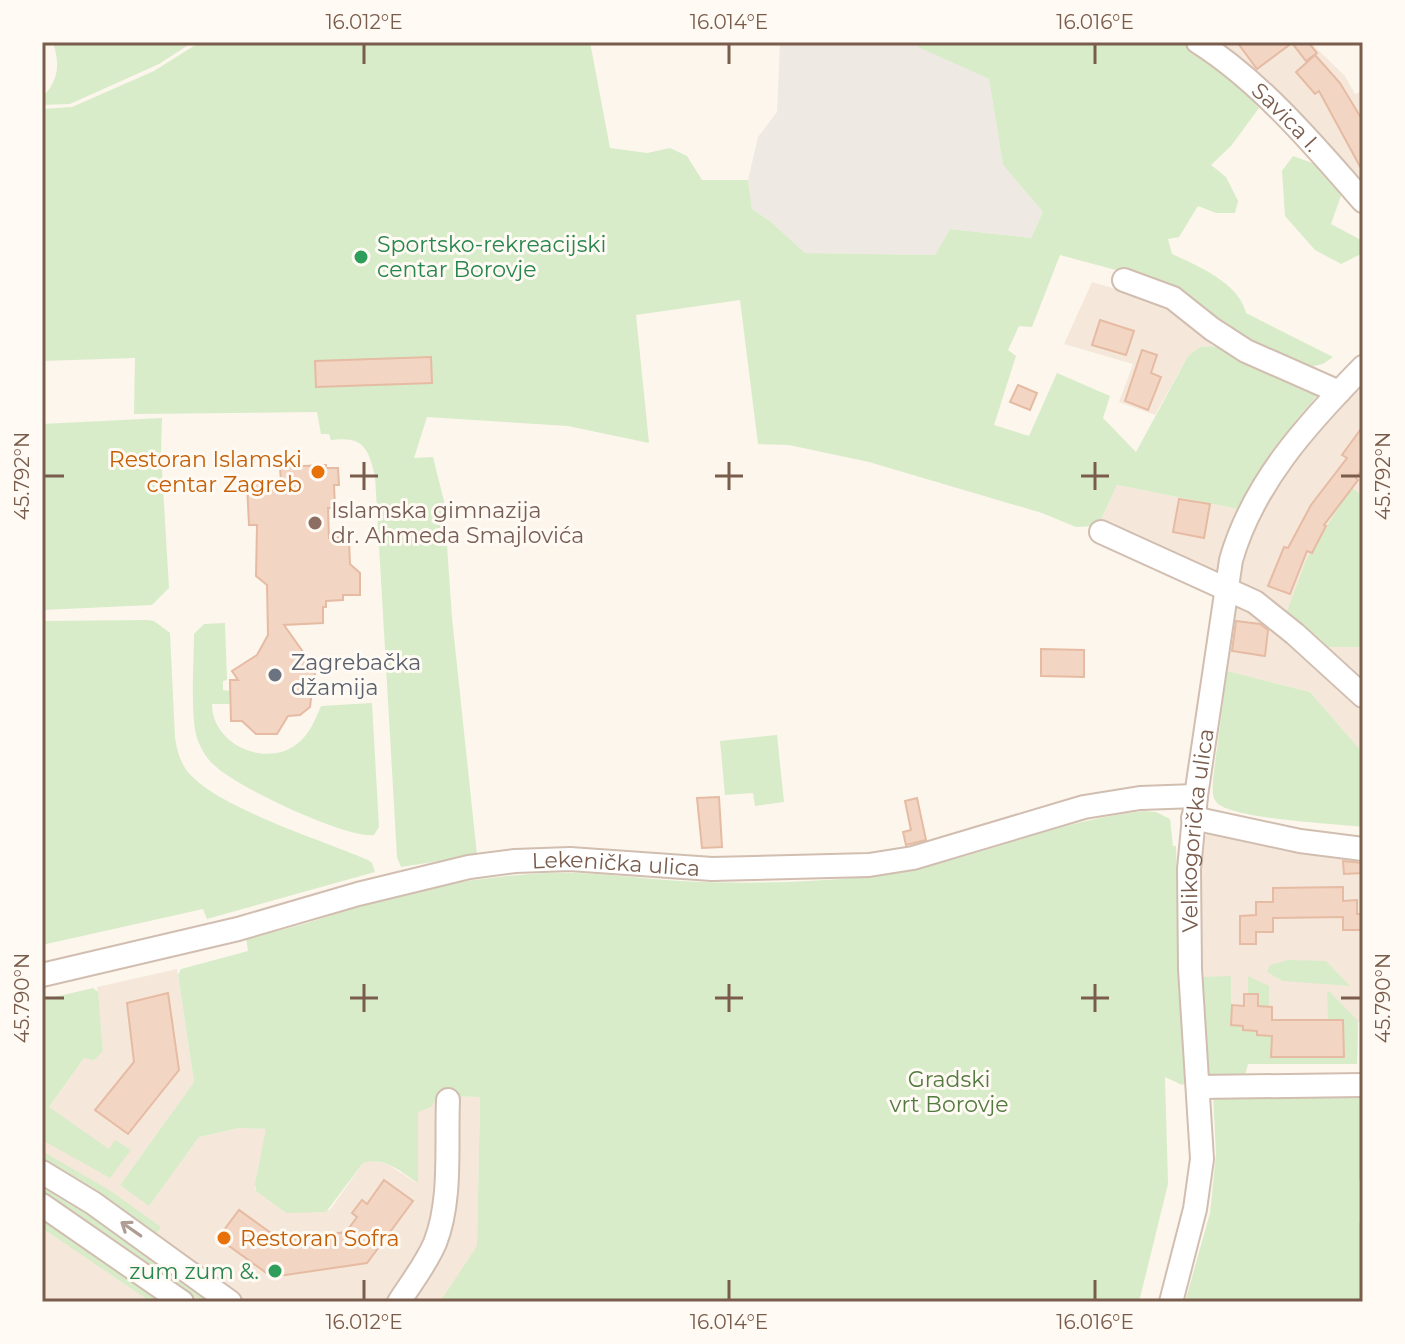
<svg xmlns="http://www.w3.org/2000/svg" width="1405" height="1344" font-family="Montserrat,sans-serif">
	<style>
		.residential { fill: #f5e8da }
		.industrial { fill: #efe9e4 }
		.green { fill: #d8ecc9 }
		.building { fill: #f3d5c3; stroke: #e6bba3; stroke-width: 2 }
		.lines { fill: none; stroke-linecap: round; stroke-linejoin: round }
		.minor-casing { stroke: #d1beb0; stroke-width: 26 }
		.minor { stroke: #fff; stroke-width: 22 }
		.oneway { stroke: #af9d94 }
		.ticks { fill: none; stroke: #7a5c4d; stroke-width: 3 }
		.leisure-dot { fill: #2e9e5b; stroke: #fffaf3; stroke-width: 3 }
		.food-dot { fill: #e8710a; stroke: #fffaf3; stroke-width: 3 }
		.education-dot { fill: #8d6e63; stroke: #fffaf3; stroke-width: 3 }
		.worship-dot { fill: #6b7280; stroke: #fffaf3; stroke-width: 3 }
		.labels { text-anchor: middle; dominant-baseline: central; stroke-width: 6; stroke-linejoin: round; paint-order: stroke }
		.street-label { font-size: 22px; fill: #7a5c4d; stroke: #fffaf3 }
		.leisure-label { font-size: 22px; fill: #27864d; stroke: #fffaf3; text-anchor: start }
		.food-label { font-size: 22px; fill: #c56008; stroke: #fffaf3; text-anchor: end }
		.education-label { font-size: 22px; fill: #785e54; stroke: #fffaf3; text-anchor: start }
		.worship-label { font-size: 22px; fill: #5b616d; stroke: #fffaf3; text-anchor: start }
		.park-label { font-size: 22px; fill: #537a41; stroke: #fffaf3 }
		.neatline { fill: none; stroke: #7a5c4d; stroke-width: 3 }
		.ticks-label { font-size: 20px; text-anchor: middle; fill: #7a5c4d }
	</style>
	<rect width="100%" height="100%" fill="#fdf6ec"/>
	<g class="residential">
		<polygon points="1210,42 1310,42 1345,76 1355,94 1363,91 1363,191"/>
		<polygon points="1092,282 1183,309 1194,318 1212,346 1200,347 1188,356 1155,415 1119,402 1133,364 1064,344"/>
		<polygon points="1360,386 1363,389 1363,496 1351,488 1306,560 1285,616 1240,583 1237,579 1246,548 1271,493 1292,465"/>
		<polygon points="1117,485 1243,510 1219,575 1098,526"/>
		<polygon points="1236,605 1254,612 1363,702 1363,753 1310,692 1222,670 1233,608"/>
		<polygon points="1319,647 1363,647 1363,687"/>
		<polygon points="1215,832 1256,843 1363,858 1363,1021 1358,1022 1357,1064 1248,1064 1245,1075 1204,1079 1196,882 1200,843 1208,833"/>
		<polygon points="177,969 194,1082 120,1185 149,1205 199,1137 239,1128 267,1129 255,1188 256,1191 286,1213 330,1210 363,1163 371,1160 387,1164 417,1183 418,1112 439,1096 480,1097 477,1247 441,1302 42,1302 42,1117 84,1058 103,1051 97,987"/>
	</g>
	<polygon class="industrial" points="780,42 918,42 919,47 989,79 1003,165 1043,212 1031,238 950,229 936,255 805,253 770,221 752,209 748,180 758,137 777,112"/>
	<g class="green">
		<path d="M53,42H193L159,64L70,104L42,105C42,96 45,95 50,88C60,72 58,59 53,42Z"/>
		<path d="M200,42H590L610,148L647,153L670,148L687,156L702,180H748L752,209L770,221L805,253L935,255L950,229L1031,238L1043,212L1003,165L989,79L918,47V42H1189L1238,81L1259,108L1231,146L1211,165L1226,177L1238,201L1235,213H1216L1198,206L1179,237L1168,239L1172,254C1198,266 1239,283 1246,313L1333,357L1323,364L1305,368L1258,351L1149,279L1060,255L1032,327L1019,326L1008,350L1016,356L994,425L1029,436L1057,373L1110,396L1103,418L1136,452L1188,356L1200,347L1212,346L1281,370L1318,393C1310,409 1292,418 1289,436L1243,510L1117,485L1098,526L1076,527L1042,513L869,462L789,445L758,444L740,300L636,315L649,443L568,426L427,417L414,458L433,457L444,501L452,618L477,855L401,867L397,857L375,476C368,447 363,436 331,440L329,434H321L317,412L134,414L135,358L42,361V109L72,107L154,71Z"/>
		<polygon points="1293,156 1318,165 1342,193 1331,224 1363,241 1363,253 1341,264 1315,250 1285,216 1282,171"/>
		<polygon points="162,418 161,453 169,588 152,605 42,610 42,424"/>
		<polygon points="1351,487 1363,496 1363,647 1319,647 1285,616 1306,560"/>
		<path d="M147,620L154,621L170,633L175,738C177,749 179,758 185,768C210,806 323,840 368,860L372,863L375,872L207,919L203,909L42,945V621Z"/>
		<path d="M225,623L227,680L223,681V690L230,691L231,704H212C212,745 266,768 297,744C310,734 315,720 321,706L372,703L379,827L374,835C346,839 234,786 213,764C206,758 200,747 197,738C190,716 194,660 194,634L204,624Z"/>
		<path d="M1227,671L1310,692L1363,753V827C1336,824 1233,819 1217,803C1211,796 1213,788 1213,779Z"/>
		<polygon points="777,735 784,802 755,806 753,793 725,795 720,741"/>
		<path d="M1144,811L1156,812L1170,819L1173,846H1176L1179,955L1187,1082L1182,1085L1165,1077L1168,1184L1139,1302H440L477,1246L480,1097L439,1096L431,1107L418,1112V1183C401,1172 384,1156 363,1163L326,1212L286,1213L256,1191L255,1184L266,1129L239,1128L199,1137L149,1206L120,1185L194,1082L178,975L181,969L248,951L246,938C264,934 282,930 300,925C323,919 345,909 368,902C426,886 487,876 547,873C592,871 635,878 680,881C740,884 802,883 862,877C959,869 1046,821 1144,811Z"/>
		<polygon points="1288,960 1326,961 1350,986 1283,981 1267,972 1270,965"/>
		<polygon points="1231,976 1231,1025 1243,1026 1243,1030 1257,1031 1257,1035 1272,1036 1272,1057 1343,1057 1343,1020 1328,1020 1327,992 1330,992 1358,1021 1357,1064 1248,1064 1245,1075 1208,1079 1202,977"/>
		<polygon points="1248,976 1269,986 1269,1007 1258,1006 1258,994 1248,994"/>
		<polygon points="93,988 98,992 103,1051 94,1060 84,1058 49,1107 109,1149 115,1140 131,1150 110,1178 42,1140 42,1000"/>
		<polygon points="1213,1094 1363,1094 1363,1180 1359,1180 1359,1222 1363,1226 1363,1302 1185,1302 1210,1213 1216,1154"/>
		<polygon points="42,1151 109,1190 161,1227 154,1237 42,1162"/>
		<path d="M42,1184L79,1204L214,1302C185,1302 112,1239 84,1220C71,1211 56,1203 42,1194Z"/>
		<polygon points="42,1210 171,1302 151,1302 42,1228"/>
	</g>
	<g class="building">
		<polygon points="1237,42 1308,42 1317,53 1306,61 1292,43 1257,69"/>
		<polygon points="1315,55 1340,83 1363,121 1363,172 1319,91 1315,94 1296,72"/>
		<polygon points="1100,320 1134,331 1126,355 1092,345"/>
		<polygon points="1142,350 1157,355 1151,373 1161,377 1148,410 1125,401"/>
		<polygon points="431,357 432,383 316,387 315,361"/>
		<polygon points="1018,385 1037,393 1030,410 1010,402"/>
		<polygon points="1363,426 1363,468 1356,478 1358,480 1324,525 1326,526 1312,553 1307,551 1290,594 1268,586 1284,547 1288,548 1311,505 1347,458 1342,455"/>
		<polygon points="326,465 326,468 338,468 339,485 334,485 335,508 328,508 329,538 343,537 343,541 349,541 350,564 360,573 360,595 343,595 343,600 326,601 326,607 323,607 323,623 284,625 313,666 318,687 312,690 310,707 300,715 288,716 277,734 256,734 242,721 231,721 230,680 238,680 232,671 257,655 268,635 267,585 256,576 257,525 249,525 247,484 281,483 280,467"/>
		<polygon points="1179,499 1210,504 1204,538 1173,532"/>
		<polygon points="1236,621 1260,624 1268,630 1265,656 1232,651"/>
		<polygon points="1041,649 1084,650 1084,677 1041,676"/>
		<polygon points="719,797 722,847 702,848 697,798"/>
		<polygon points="917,798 926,840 906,845 903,832 911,830 905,801"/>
		<polygon points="1343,861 1363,863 1363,873 1344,874"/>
		<polygon points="1343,887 1343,901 1357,900 1357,914 1363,914 1363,930 1343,930 1343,917 1273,918 1273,932 1256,932 1256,944 1240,944 1240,916 1256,915 1256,902 1273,902 1273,888"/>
		<polygon points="168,993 179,1070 128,1134 95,1110 134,1062 127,1003"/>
		<polygon points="1244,994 1258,994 1258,1006 1272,1007 1272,1020 1343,1020 1344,1057 1271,1057 1272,1036 1257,1035 1257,1031 1243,1030 1243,1026 1231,1025 1232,1005 1244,1006"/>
		<polygon points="384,1180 413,1201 367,1263 272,1277 218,1238 239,1210 282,1241 346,1232 357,1217 352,1213 362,1200 367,1204"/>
	</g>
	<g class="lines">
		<g class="minor-casing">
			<g id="minor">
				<path id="s1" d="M1198,42C1260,81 1315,146 1363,201"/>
				<polyline points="1124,280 1173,298 1212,329 1246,351 1339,392"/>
				<polyline points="1101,532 1255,602 1295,634 1363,696"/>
				<polyline points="1193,818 1300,841 1363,849"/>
				<path id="s2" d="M42,975L238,929L358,894L469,867L515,861L570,859L712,869L869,865L913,858L1084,807L1140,798L1196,796"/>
				<polyline points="1198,1087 1363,1085"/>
				<polyline points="42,1172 93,1203 230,1302"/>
				<polyline points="42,1205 182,1302"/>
				<path d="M399,1302C411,1283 426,1264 435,1243C452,1200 446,1146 448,1100"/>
				<path id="s3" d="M1171,1302L1195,1209L1202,1159L1190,969L1189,869L1196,796L1231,560C1253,483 1308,423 1363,367"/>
			</g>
		</g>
		<use href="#minor" class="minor"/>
	</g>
	<defs><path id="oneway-shaft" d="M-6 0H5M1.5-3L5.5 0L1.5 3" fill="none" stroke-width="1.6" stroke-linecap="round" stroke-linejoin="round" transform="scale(2)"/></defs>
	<use class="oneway" href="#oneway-shaft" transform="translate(131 1229) rotate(-145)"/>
	<path class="ticks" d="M364,44V64M729,44V64M1095,44V64M364,462V490M729,462V490M1095,462V490M44,476H64M350,476H378M715,476H743M1081,476H1109M1341,476H1361M364,984V1012M729,984V1012M1095,984V1012M44,998H64M350,998H378M715,998H743M1081,998H1109M1341,998H1361M364,1280V1300M729,1280V1300M1095,1280V1300"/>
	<g class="leisure-dot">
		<circle cx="361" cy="257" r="8"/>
		<circle cx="275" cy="1271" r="8"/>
	</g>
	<g class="food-dot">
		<circle cx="318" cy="472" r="8"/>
		<circle cx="224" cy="1238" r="8"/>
	</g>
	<circle class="education-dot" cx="315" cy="523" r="8"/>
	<circle class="worship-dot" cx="275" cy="675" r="8"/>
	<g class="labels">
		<g class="street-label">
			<text stroke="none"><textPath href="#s1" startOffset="116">Savica I.</textPath></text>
			<text stroke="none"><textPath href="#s3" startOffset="476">Velikogorička ulica</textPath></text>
			<text stroke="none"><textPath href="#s2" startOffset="588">Lekenička ulica</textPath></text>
		</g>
		<g class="leisure-label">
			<text x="377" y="244">Sportsko-rekreacijski<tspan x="377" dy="25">centar Borovje</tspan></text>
			<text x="259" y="1271" text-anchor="end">zum zum &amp;.</text>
		</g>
		<g class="food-label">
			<text x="302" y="459">Restoran Islamski<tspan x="302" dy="25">centar Zagreb</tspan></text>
			<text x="240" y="1238" text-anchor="start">Restoran Sofra</text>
		</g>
		<g class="education-label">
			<text x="331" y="510">Islamska gimnazija<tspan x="331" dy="25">dr. Ahmeda Smajlovića</tspan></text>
		</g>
		<g class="worship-label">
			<text x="291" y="662">Zagrebačka<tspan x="291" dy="25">džamija</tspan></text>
		</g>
		<g class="park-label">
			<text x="949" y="1079">Gradski<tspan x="949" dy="25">vrt Borovje</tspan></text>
		</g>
	</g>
	<rect width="1405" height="1344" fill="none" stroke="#fffaf3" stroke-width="88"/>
	<rect x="44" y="44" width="1317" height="1256" class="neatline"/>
	<g class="ticks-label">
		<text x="364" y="29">16.012°E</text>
		<text x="729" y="29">16.014°E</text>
		<text x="1095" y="29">16.016°E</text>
		<text transform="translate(22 476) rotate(-90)" y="7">45.792°N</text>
		<text transform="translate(1383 476) rotate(-90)" y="7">45.792°N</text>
		<text transform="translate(22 998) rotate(-90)" y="7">45.790°N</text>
		<text transform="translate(1383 998) rotate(-90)" y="7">45.790°N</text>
		<text x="364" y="1329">16.012°E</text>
		<text x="729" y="1329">16.014°E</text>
		<text x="1095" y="1329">16.016°E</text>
	</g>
</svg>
